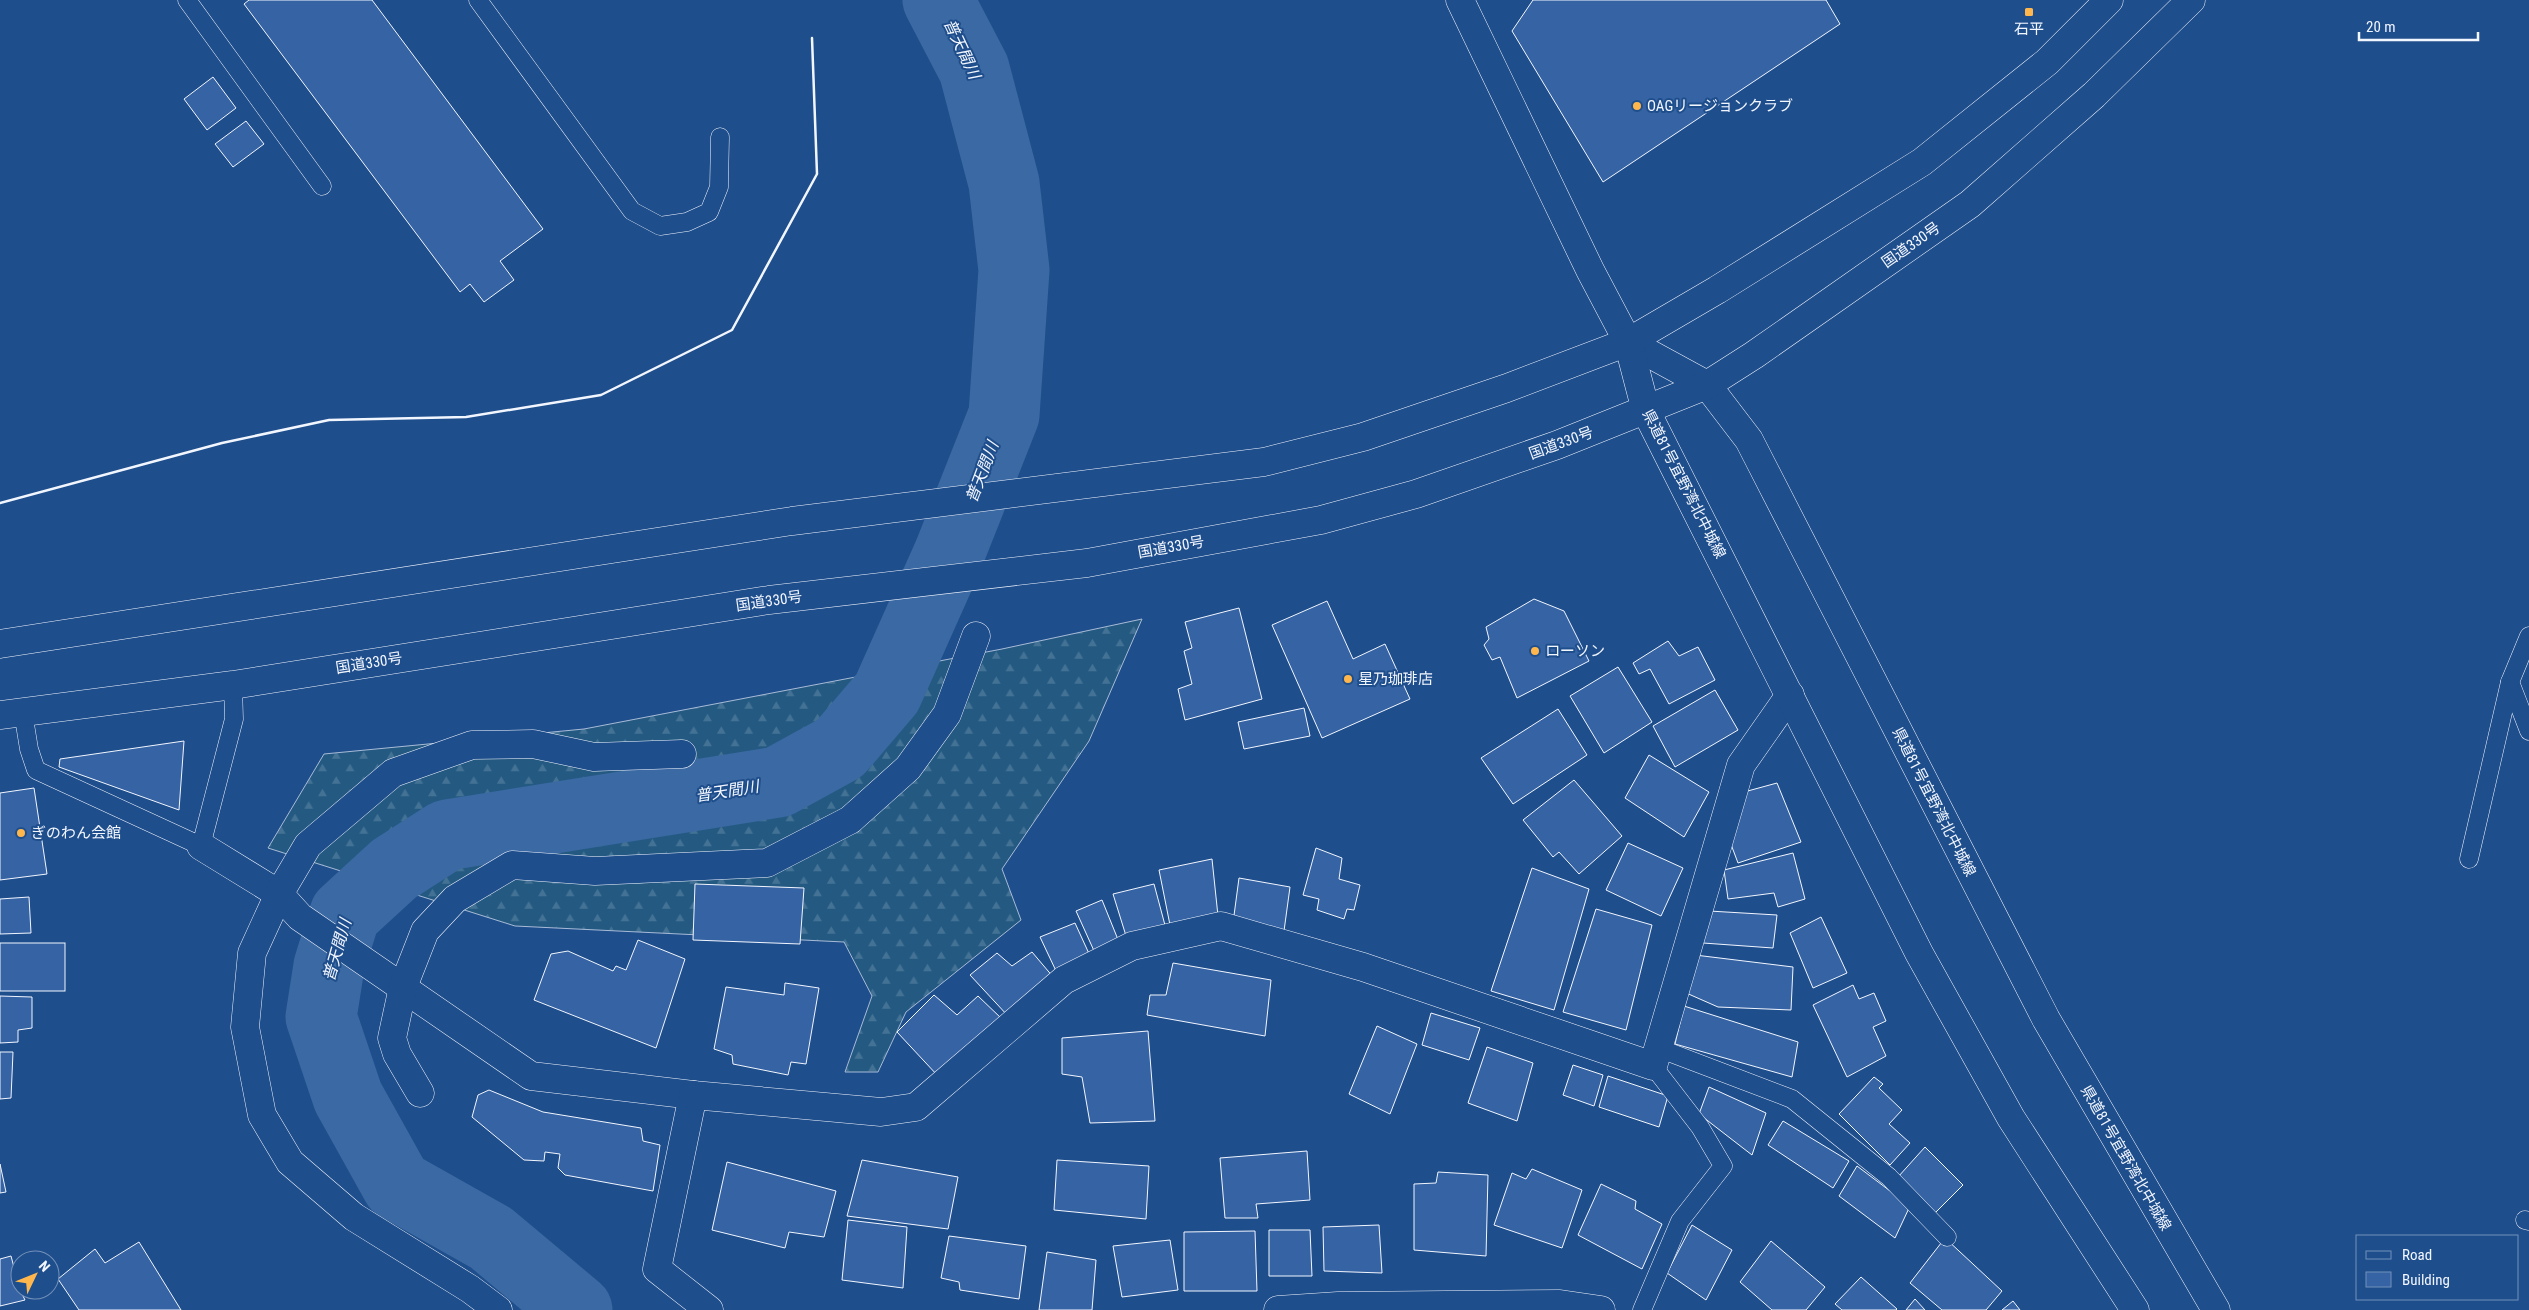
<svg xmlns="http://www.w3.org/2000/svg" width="2529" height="1310" font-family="'Roboto Condensed','Noto Sans JP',sans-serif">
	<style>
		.forest { fill: url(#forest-firs); stroke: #a8bbd7 }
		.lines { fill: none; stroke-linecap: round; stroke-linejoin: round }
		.river { stroke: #3b69a3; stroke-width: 71 }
		.building { fill: #3563a3; stroke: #f2f6ff }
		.lane-casing { stroke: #f2f6ff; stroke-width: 19 }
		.street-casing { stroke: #f2f6ff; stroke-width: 29 }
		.secondary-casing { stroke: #f2f6ff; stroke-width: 29 }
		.primary-casing { stroke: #f2f6ff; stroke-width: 29 }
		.highway-casing { stroke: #f2f6ff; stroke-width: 29 }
		.lane { stroke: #1f4e8c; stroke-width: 18 }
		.street { stroke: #1f4e8c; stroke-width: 28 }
		.secondary { stroke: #1f4e8c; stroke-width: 28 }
		.primary { stroke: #1f4e8c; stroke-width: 28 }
		.highway { stroke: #1f4e8c; stroke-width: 28 }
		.wall { stroke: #f2f6ff; stroke-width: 2.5 }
		.poi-dot { fill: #ffb74d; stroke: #1f4e8c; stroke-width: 2 }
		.labels { text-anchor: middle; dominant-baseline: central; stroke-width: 4; stroke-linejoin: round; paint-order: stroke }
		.poi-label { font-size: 15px; fill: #f2f6ff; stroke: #1f4e8c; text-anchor: start }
		.street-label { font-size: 15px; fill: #f2f6ff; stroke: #1f4e8c }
		.water-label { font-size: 16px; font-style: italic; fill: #f2f6ff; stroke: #1f4e8c }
	</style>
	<defs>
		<pattern id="forest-firs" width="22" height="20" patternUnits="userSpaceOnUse" patternTransform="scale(1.25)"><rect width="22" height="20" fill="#245a82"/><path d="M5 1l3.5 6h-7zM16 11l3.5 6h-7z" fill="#447295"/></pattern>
	</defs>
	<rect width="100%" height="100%" fill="#1f4e8c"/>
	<polygon class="forest" points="1142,619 1089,741 1002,869 1021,920 906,1012 878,1072 845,1072 872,996 844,942 515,926 268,848 324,754 584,729 1002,649"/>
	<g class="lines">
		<polyline class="river" points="577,1310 491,1238 397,1185 348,1097 321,1017 329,966 345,914 394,869 447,835 778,782 840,748 887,693 949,554 1004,415 1014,270 1004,183 974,69 938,0"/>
	</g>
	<g class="building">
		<polygon points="249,0 372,0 543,229 500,261 514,280 484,302 470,284 460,292 244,4"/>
		<polygon points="1533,0 1826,0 1840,24 1603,182 1512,31"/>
		<polygon points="213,77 236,108 207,130 184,99"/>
		<polygon points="246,121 264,144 233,167 215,144"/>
		<polygon points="1534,599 1564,611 1589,661 1517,698 1500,657 1492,660 1484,645 1489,639 1486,627"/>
		<polygon points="1327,601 1353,659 1385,644 1410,699 1322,738 1272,625"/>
		<polygon points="1239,608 1262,699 1185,720 1178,689 1192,684 1184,651 1192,648 1185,622"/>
		<polygon points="1668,641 1679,656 1698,647 1715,680 1669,704 1650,669 1639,674 1633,663"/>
		<polygon points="1618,667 1652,722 1604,753 1570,696"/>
		<polygon points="1715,690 1738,730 1675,767 1653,726"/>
		<polygon points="1304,708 1310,736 1244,749 1238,722"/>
		<polygon points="1558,709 1587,755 1513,804 1481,758"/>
		<polygon points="184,741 179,810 59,767 60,759"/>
		<polygon points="1649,755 1709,792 1684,837 1625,798"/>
		<polygon points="1574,780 1622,836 1579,874 1559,852 1553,857 1523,820"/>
		<polygon points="1777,783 1801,842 1738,863 1729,839 1744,792"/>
		<polygon points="34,788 47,874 0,880 0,793"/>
		<polygon points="1628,843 1683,868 1661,916 1606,890"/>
		<polygon points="1316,848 1342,858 1339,879 1360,885 1354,910 1347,909 1344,919 1317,910 1319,899 1303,895"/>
		<polygon points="1793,853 1805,899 1778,907 1774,893 1728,899 1724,870"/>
		<polygon points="1212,859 1218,916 1170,925 1159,870"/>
		<polygon points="1532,868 1589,889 1554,1010 1491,991"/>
		<polygon points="1239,878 1290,887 1284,931 1233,923"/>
		<polygon points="695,884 804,888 800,944 693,940"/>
		<polygon points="1154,884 1166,929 1127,939 1113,894"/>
		<polygon points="29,897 31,933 0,934 0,899"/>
		<polygon points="1102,900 1119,942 1095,953 1076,911"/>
		<polygon points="1596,909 1652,925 1626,1030 1563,1012"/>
		<polygon points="1709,911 1777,915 1773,948 1703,943"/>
		<polygon points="1821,917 1847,973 1813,988 1790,933"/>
		<polygon points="1075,923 1091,958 1057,973 1040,937"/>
		<polygon points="638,940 685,959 656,1048 534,1000 551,954 568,951 613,971 616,966 626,970"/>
		<rect x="0" y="943" width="65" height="48"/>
		<polygon points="1032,952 1054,978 1008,1016 970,975 997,953 1012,966"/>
		<polygon points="1695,955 1793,967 1791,1010 1718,1007 1684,992"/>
		<polygon points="1173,963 1271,980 1265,1036 1147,1015 1150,995 1166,995"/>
		<polygon points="785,983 819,988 806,1064 791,1062 788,1075 733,1064 732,1055 714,1049 726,987 784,995"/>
		<polygon points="1853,985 1859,999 1874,993 1886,1021 1873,1027 1886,1056 1847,1077 1813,1005"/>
		<polygon points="934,995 957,1015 978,996 1002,1019 938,1076 897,1032"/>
		<polygon points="0,996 32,997 32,1028 18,1030 18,1042 0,1043"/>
		<polygon points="1684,1006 1798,1042 1792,1077 1675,1044"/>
		<polygon points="1431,1013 1480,1028 1469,1060 1422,1045"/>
		<polygon points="1377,1026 1417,1044 1390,1114 1349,1094"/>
		<polygon points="1148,1031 1155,1121 1090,1123 1082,1077 1062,1074 1062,1038"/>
		<polygon points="1487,1047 1533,1063 1517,1121 1468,1103"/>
		<polygon points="0,1052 13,1052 11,1098 0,1099"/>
		<polygon points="1573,1065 1603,1075 1594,1106 1563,1095"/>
		<polygon points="1608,1076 1668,1096 1659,1127 1599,1107"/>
		<polygon points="1874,1077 1883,1084 1879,1088 1902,1110 1889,1124 1910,1143 1890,1165 1839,1114"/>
		<polygon points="1709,1087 1766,1113 1752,1155 1699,1114"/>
		<polygon points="489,1090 543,1112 641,1128 643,1141 660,1145 653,1191 565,1175 558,1168 560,1154 545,1152 544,1161 524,1160 472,1117 478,1095"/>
		<polygon points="1783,1121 1849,1161 1833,1188 1768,1145"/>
		<polygon points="1925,1147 1963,1185 1933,1215 1898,1177"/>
		<polygon points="1307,1151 1310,1200 1256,1204 1258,1218 1225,1218 1220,1158"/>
		<polygon points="862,1160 958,1177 948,1229 847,1216"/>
		<polygon points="1057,1160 1149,1166 1146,1219 1054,1210"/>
		<polygon points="727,1162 836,1191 824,1237 789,1232 785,1248 712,1230"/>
		<polygon points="0,1164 6,1192 0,1193"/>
		<polygon points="1857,1166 1910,1206 1895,1238 1839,1196"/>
		<polygon points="1532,1169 1582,1190 1562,1248 1494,1225 1512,1173 1526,1179"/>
		<polygon points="1438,1172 1488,1175 1486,1256 1414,1250 1414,1184 1436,1183"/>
		<polygon points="1601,1184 1636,1201 1635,1209 1662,1224 1642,1269 1578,1235"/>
		<polygon points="848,1220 907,1227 903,1288 842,1280"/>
		<polygon points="1379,1225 1382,1273 1324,1271 1323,1227"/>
		<polygon points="1692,1225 1732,1250 1706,1300 1667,1273"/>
		<polygon points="1269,1230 1310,1230 1312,1276 1269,1276"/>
		<polygon points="1255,1231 1257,1291 1184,1291 1184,1232"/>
		<polygon points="949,1236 1026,1246 1019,1299 960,1290 959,1282 941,1278"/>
		<polygon points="1945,1238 2002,1291 1986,1310 1942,1310 1910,1283"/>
		<polygon points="1170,1240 1178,1290 1122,1297 1113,1246"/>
		<polygon points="1771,1241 1825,1287 1806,1310 1772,1310 1740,1282"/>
		<polygon points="139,1242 181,1310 79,1310 58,1279 95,1249 105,1263"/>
		<polygon points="1047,1252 1096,1260 1092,1310 1039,1310"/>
		<polygon points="11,1256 20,1290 25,1300 0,1306 0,1259"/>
		<polygon points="1861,1277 1897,1309 1896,1310 1842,1310 1835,1304"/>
		<polygon points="1915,1299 1925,1310 1906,1310"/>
		<polygon points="2013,1301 2020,1310 2002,1310"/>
	</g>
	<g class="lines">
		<g class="lane-casing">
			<g id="lane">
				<polyline points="187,0 322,186"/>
				<polyline points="478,0 632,211 660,226 687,222 709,212 719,187 720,137"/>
				<polyline points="2510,682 2529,731"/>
				<polyline points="23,712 29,749 36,770 201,846 234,719 233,685"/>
				<polyline points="2469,859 2510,682 2529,636"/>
				<polyline points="1658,1048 1792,1099 1889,1177 1947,1237"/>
				<polyline points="2525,1220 2529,1221"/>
				<polyline points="1642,1310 1680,1221 1723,1166 1700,1127 1653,1066"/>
			</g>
		</g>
		<g class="street-casing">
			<g id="street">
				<polyline points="201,846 279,894 300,917 531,1076 693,1095 657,1269 709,1310"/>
				<polyline points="420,1093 397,1054 392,1038 403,987 425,931 455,899 512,865 595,871 767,863 850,820 908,768 947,714 976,636"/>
				<polyline points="693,1095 881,1112 916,1107 1064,980 1132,946 1221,926 1363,967 1653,1066 1741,765 1790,695"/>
				<polyline points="498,1310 470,1289 354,1217 290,1162 262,1115 245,1027 252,953 279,894 308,845 393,773 472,745 533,744 594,757 682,754"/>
				<polyline points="1278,1310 1338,1306 1560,1304 1601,1310"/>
			</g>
		</g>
		<g class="secondary-casing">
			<polyline id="secondary" points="1460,0 1590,270 1628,342"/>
		</g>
		<g class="primary-casing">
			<g id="primary">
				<polyline points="1628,342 1707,385 1749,440 2046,1019 2216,1310"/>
				<polyline points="1628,342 1646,411 1919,953 2011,1118 2135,1310"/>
			</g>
		</g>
		<g class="highway-casing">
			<g id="highway">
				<polyline points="0,644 792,521 1264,462 1363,437 1507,388 1628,342 1717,290 1922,162 2047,62 2109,0"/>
				<polyline points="0,715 233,685 769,600 1087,563 1321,520 1416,494 1557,445 1707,385 1754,355 1970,204 2094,95 2191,0"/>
			</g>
		</g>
		<use href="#lane" class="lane"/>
		<use href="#street" class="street"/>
		<use href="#secondary" class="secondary"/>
		<use href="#primary" class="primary"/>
		<use href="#highway" class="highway"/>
		<polyline class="wall" points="0,503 222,443 329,420 466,417 601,395 732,330 817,174 812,38"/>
	</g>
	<g class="poi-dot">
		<rect x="2024" y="7" width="10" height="10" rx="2.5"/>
		<circle cx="1637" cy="106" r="5"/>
		<circle cx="1535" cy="651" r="5"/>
		<circle cx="1348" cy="679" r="5"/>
		<circle cx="21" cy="833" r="5"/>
	</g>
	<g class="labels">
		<g class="poi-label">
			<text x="2029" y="29" text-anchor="middle">石平</text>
			<text x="1647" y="106">OAGリージョンクラブ</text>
			<text x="1545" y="651">ローソン</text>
			<text x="1358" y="679">星乃珈琲店</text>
			<text x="31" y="833">ぎのわん会館</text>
		</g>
		<g class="street-label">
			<text transform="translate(1911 245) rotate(-35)">国道330号</text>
			<text transform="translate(1561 443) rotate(-20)">国道330号</text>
			<text transform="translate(1684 484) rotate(63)">県道81号宜野湾北中城線</text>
			<text transform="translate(1171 547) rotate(-10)">国道330号</text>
			<text transform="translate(769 601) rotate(-8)">国道330号</text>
			<text transform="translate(369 663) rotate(-9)">国道330号</text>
			<text transform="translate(1934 802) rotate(63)">県道81号宜野湾北中城線</text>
			<text transform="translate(2126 1158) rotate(60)">県道81号宜野湾北中城線</text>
		</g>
		<g class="water-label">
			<text transform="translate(962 49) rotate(65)">普天間川</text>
			<text transform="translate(982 472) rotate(-69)">普天間川</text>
			<text transform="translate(727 791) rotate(-9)">普天間川</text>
			<text transform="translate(337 950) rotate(-74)">普天間川</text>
		</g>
	</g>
	<rect x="2356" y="1235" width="162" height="65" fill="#1f4e8c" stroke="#7391ba"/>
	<rect x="2366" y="1251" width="25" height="8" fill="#1f4e8c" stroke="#7391ba"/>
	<text x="2402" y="1260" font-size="15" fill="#f2f6ff">Road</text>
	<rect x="2366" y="1272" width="25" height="15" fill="#3563a3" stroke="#7391ba"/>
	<text x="2402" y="1285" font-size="15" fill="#f2f6ff">Building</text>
	<g transform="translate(35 1275) rotate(47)"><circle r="24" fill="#1f4e8c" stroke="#7391ba"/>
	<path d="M0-4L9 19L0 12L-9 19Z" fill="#ffb74d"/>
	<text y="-8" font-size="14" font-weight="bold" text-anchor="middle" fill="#f2f6ff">N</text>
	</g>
	<path d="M2359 32v8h119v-8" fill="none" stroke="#f2f6ff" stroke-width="2.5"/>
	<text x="2366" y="32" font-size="15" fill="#f2f6ff" stroke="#1f4e8c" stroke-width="4" paint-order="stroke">20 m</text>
</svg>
